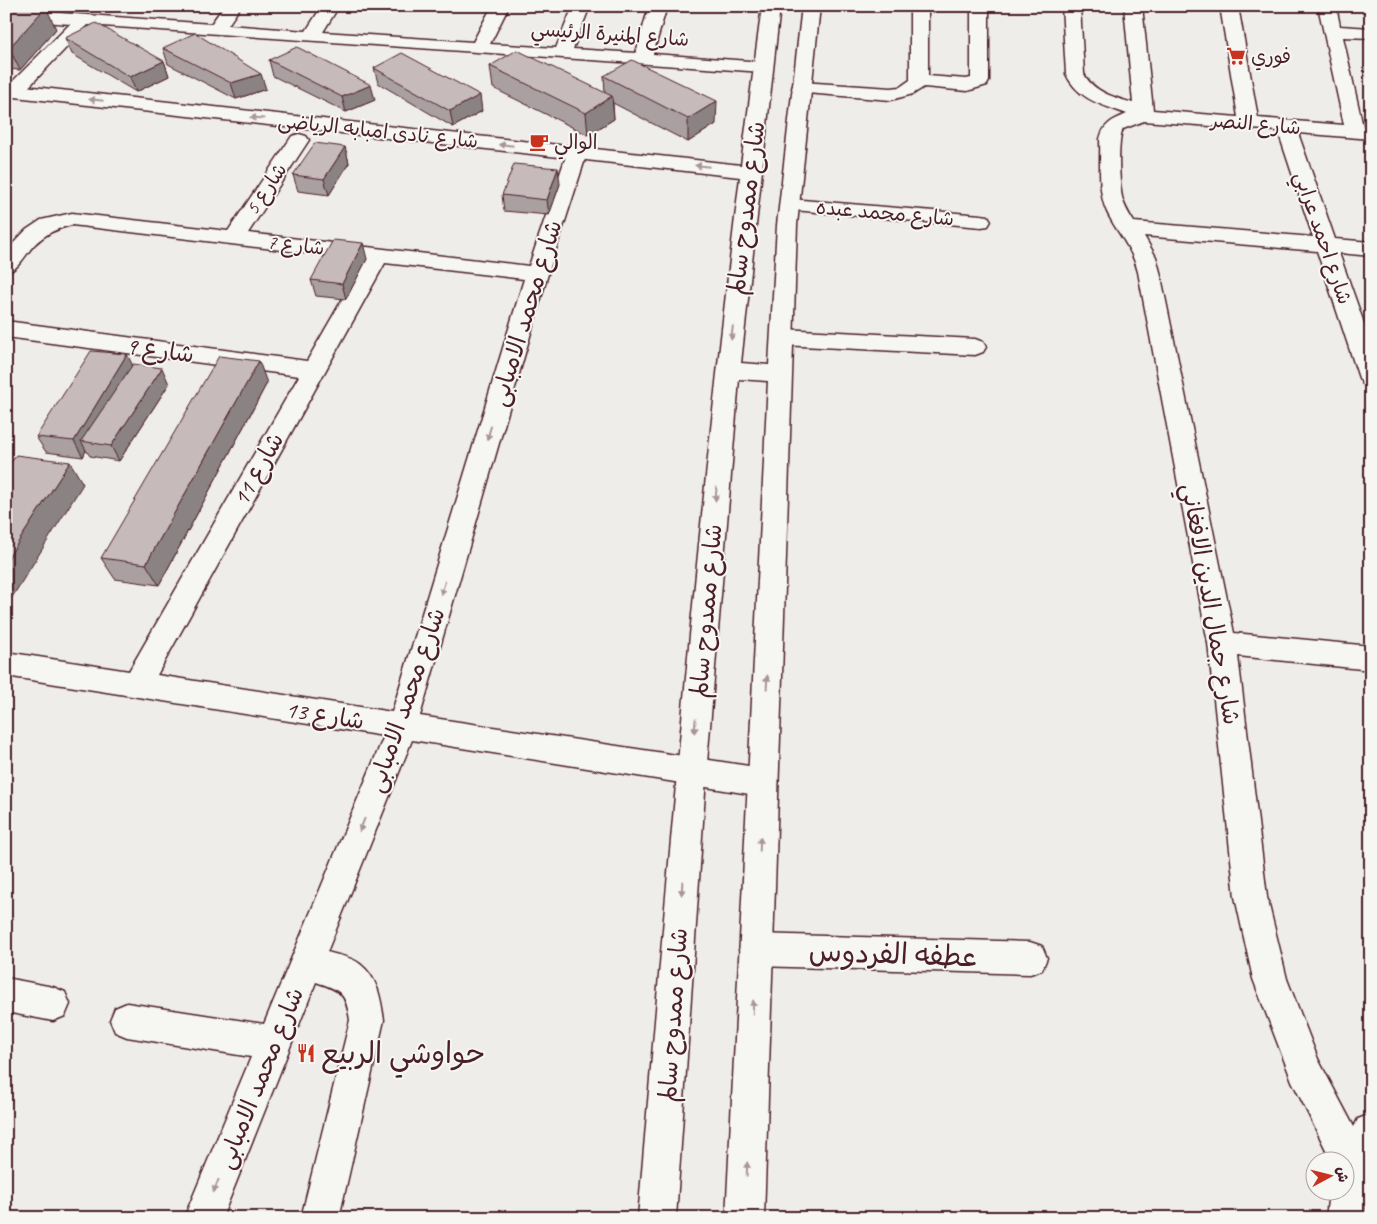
<svg xmlns="http://www.w3.org/2000/svg" width="1377" height="1224" font-family="Caveat,'Playpen Sans Arabic',sans-serif">
	<style>
		.lines { fill: none; stroke-linecap: round; stroke-linejoin: round }
		.minor-casing { stroke: #4a1f2b; stroke-width: 3 }
		.major-casing { stroke: #4a1f2b; stroke-width: 3 }
		.minor { fill: #f6f6f2; fill-rule: evenodd }
		.major { fill: #f6f6f2; fill-rule: evenodd }
		.wall { fill: #aaa0a1; stroke: #4a1f2b }
		.shaded-wall { fill: #8b8283; stroke: #4a1f2b }
		.building { fill: #c6babb; stroke: #4a1f2b }
		.oneway { fill: #a99598 }
		.labels { text-anchor: middle; dominant-baseline: central; stroke-width: 4; stroke-linejoin: round; paint-order: stroke }
		.far-street-label { font-size: 20px; fill: #4a1f2b; stroke: #f6f6f2 }
		.far-poi-label { font-size: 20px; fill: #4a1f2b; stroke: #f6f6f2; text-anchor: start }
		.street-label { font-size: 24px; fill: #4a1f2b; stroke: #f6f6f2 }
		.near-street-label { font-size: 29px; fill: #4a1f2b; stroke: #f6f6f2 }
		.near-poi-label { font-size: 29px; fill: #4a1f2b; stroke: #f6f6f2; text-anchor: start }
	</style>
	<rect width="100%" height="100%" fill="#efedea"/>
	<filter id="ink" filterUnits="userSpaceOnUse"><feTurbulence type="fractalNoise" baseFrequency=".02" numOctaves="2"/><feDisplacementMap in="SourceGraphic" scale="10" xChannelSelector="R" yChannelSelector="G"/><feConvolveMatrix kernelMatrix="1 2 1 2 8 2 1 2 1" color-interpolation-filters="sRGB"/></filter>
	<g filter="url(#ink)">
		<g class="lines">
			<g class="minor-casing">
				<g id="minor">
					<polygon points="224,6 241,6 228,25 306,31 322,6 339,6 323,32 473,42 492,6 509,6 490,44 556,48 573,6 590,6 573,49 636,53 649,6 667,6 653,54 763,62 769,63 772,67 769,71 763,72 88,25 21,95 14,97 6,93 7,87 70,24 6,19 6,9 211,24"/>
					<polygon points="910,6 928,6 928,76 966,79 971,78 971,6 989,6 989,81 987,85 967,91 924,87 913,94 891,100 794,92 792,88 794,84 801,82 891,88 900,87 910,80"/>
					<path d="M1062,6H1080L1084,74C1093,92 1116,98 1133,103L1124,6H1142L1153,110L1238,117L1220,6H1238L1258,118L1344,125L1318,6H1336L1340,26L1371,28V38L1343,37L1363,127H1371V139L1298,133L1335,239L1371,242V256L1339,253L1371,343V386L1363,384L1359,378L1317,251L1144,236L1156,257L1160,272L1234,633L1371,646V670L1238,656L1267,897L1287,979L1318,1059L1354,1127L1358,1119L1371,1114V1174L1366,1196L1364,1218H1326L1329,1192H1344V1162H1332L1292,1081L1253,979L1235,897L1208,643L1138,272C1132,247 1117,233 1107,212C1097,191 1101,162 1100,139C1104,123 1113,120 1127,114C1103,105 1078,100 1066,74ZM1144,121L1278,131L1313,237L1134,222C1129,214 1124,206 1122,197C1119,182 1117,142 1123,129Z"/>
					<path d="M299,134L306,136L309,140L248,233L529,266L567,153L570,149L577,147L584,149L587,153L548,274L420,716L762,768L773,772L777,782L773,792L762,796L412,740L327,952C337,955 352,957 360,964C378,978 381,999 384,1020L339,1218H301L350,1020C346,993 341,990 316,982L222,1218H184L251,1057L127,1037L115,1032L110,1020L115,1008L127,1003L264,1024L384,736L6,676V652L129,671L299,376L6,337V321L307,361L365,260L72,225C57,228 45,234 34,245C25,255 19,269 6,273V251L26,230L41,220L72,213L228,231L292,136ZM385,263L524,279L392,712L157,675Z"/>
					<polygon points="790,199 981,215 988,216 991,221 988,226 981,227 783,209 780,205 783,201"/>
					<polygon points="782,329 975,339 983,342 986,347 983,352 975,355 782,345 774,342 771,337 774,332"/>
					<polygon points="756,934 1030,942 1042,946 1047,958 1042,970 1030,974 756,966 744,962 739,950 744,938"/>
					<polygon points="6,978 53,987 65,992 70,1004 65,1016 53,1021 6,1012"/>
				</g>
			</g>
			<g class="major-casing">
				<path id="major" d="M762,6H780L741,363L769,365L777,225L802,6H820L797,225L764,1218H726L768,381L739,379L707,763L676,1218H638C668,870 697,523 740,177L6,96V84L741,165Z"/>
			</g>
			<use href="#minor" class="minor"/>
			<use href="#major" class="major"/>
		</g>
		<g class="wall">
			<polygon points="6,6 56,29 20,70 6,69"/>
			<polygon points="65,38 164,61 169,76 136,92 72,54"/>
			<polygon points="163,48 266,89 236,99 168,64"/>
			<polygon points="269,60 375,100 346,112 273,76"/>
			<polygon points="490,66 605,93 604,76 716,124 688,142 613,103 614,119 588,135 493,88"/>
			<polygon points="374,68 482,111 453,127 378,83"/>
			<polygon points="345,147 349,163 329,195 298,191 293,175"/>
			<polygon points="560,184 549,215 504,211 502,195"/>
			<polygon points="367,259 346,299 316,296 311,280"/>
			<polygon points="133,365 169,384 119,461 90,456 86,450 83,457 46,452 36,437"/>
			<polygon points="267,383 159,585 115,579 101,558"/>
		</g>
		<g class="shaded-wall">
			<polygon points="46,7 56,29 20,70 9,48"/>
			<polygon points="164,61 169,76 136,92 130,77"/>
			<polygon points="261,74 266,89 236,99 231,83"/>
			<polygon points="371,85 375,100 346,112 342,97"/>
			<polygon points="480,95 482,111 453,127 450,111"/>
			<polygon points="612,96 614,119 588,135 586,113"/>
			<polygon points="717,101 716,124 688,142 688,119"/>
			<polygon points="345,147 349,163 329,195 324,179"/>
			<polygon points="558,168 560,184 549,215 547,200"/>
			<polygon points="363,243 367,259 346,299 342,284"/>
			<polygon points="127,354 135,370 81,441 86,450 83,457 74,441"/>
			<polygon points="259,361 267,383 159,585 146,564"/>
			<polygon points="162,368 169,384 119,461 111,446"/>
			<polygon points="70,462 83,484 6,607 6,561"/>
		</g>
		<g class="building">
			<polygon points="6,6 46,7 9,48 6,48"/>
			<polygon points="96,23 164,61 130,77 65,38"/>
			<polygon points="195,33 261,74 231,83 163,48"/>
			<polygon points="297,47 371,85 342,97 269,60"/>
			<polygon points="517,50 612,96 586,113 490,66"/>
			<polygon points="402,53 480,95 450,111 374,68"/>
			<polygon points="632,60 717,101 688,119 604,76"/>
			<polygon points="315,143 345,147 324,179 293,175"/>
			<polygon points="514,164 558,168 547,200 502,195"/>
			<polygon points="333,240 363,243 342,284 311,280"/>
			<polygon points="91,351 127,354 74,441 36,437"/>
			<polygon points="219,356 259,361 146,564 101,558"/>
			<polygon points="133,364 162,368 111,446 81,441"/>
			<polygon points="16,455 70,462 6,561 6,470"/>
		</g>
		<defs><path id="oneway-solid" d="M-6-.8H1V-3.2L6.5 0L1 3.2V.8H-6Z" transform="scale(1.25)"/></defs>
		<g class="oneway">
			<use href="#oneway-solid" transform="translate(96 100) rotate(-174)"/>
			<use href="#oneway-solid" transform="translate(257 118) rotate(-174)"/>
			<use href="#oneway-solid" transform="translate(506 145) rotate(-174)"/>
			<use href="#oneway-solid" transform="translate(702 166) rotate(-174)"/>
			<use href="#oneway-solid" transform="translate(732 333) rotate(97)"/>
			<use href="#oneway-solid" transform="translate(489 433) rotate(107)"/>
			<use href="#oneway-solid" transform="translate(716 494) rotate(95)"/>
			<use href="#oneway-solid" transform="translate(443 588) rotate(107)"/>
			<use href="#oneway-solid" transform="translate(767 682) rotate(-87)"/>
			<use href="#oneway-solid" transform="translate(695 726) rotate(95)"/>
			<use href="#oneway-solid" transform="translate(362 825) rotate(112)"/>
			<use href="#oneway-solid" transform="translate(760 844) rotate(-88)"/>
			<use href="#oneway-solid" transform="translate(682 888) rotate(94)"/>
			<use href="#oneway-solid" transform="translate(753 1007) rotate(-88)"/>
			<use href="#oneway-solid" transform="translate(747 1169) rotate(-88)"/>
			<use href="#oneway-solid" transform="translate(216 1186) rotate(112)"/>
		</g>
	</g>
	<defs>
		<g id="supermarket-bare" transform="scale(1.5)"><path d="M-6-5.5h2.5l.6 2H6L4.5 2H-2.5L-4.4-4H-6ZM-1.5 3.2a1.3 1.3 0 1 0 .1 0ZM3 3.2a1.3 1.3 0 1 0 .1 0Z" fill="#c8321e" stroke="#f6f6f2" stroke-width="2.5" paint-order="stroke"/></g>
		<g id="cafe-bare" transform="scale(1.5)"><path d="M-5.5-4.5H6V0H3Q3 3.5 0 3.5H-2.5Q-5.5 3.5-5.5 0ZM3-3.2v2h1.7v-2ZM-6 4.5H4V6H-6Z" fill="#c8321e" stroke="#f6f6f2" stroke-width="2.5" paint-order="stroke"/></g>
		<g id="restaurant-bare" transform="scale(1.5)"><path d="M-5-6h1v4h1v-4h1v4h1v-4h1v5L-1.5 .5V6h-2V.5L-5-1ZM5-6V6H3V1.5H1.5Q1.5-4 5-6Z" fill="#c8321e" stroke="#f6f6f2" stroke-width="2.5" paint-order="stroke"/></g>
	</defs>
	<g fill-rule="evenodd">
		<use href="#supermarket-bare" x="1236" y="56"/>
		<use href="#cafe-bare" x="539" y="142"/>
		<use href="#restaurant-bare" x="306" y="1053"/>
	</g>
	<g class="labels">
		<g class="far-street-label">
			<text transform="translate(610 34) rotate(4)">شارع المنيرة الرئيسي</text>
			<text transform="translate(1256 124) rotate(5)">شارع النصر</text>
			<text transform="translate(378 131) rotate(6)">شارع نادى امبابه الرياضى</text>
			<text transform="translate(266 189) rotate(-56)">شارع 5</text>
			<text transform="translate(885 213) rotate(5)">شارع محمد عبده</text>
			<text transform="translate(1323 238) rotate(71)">شارع احمد عرابي</text>
			<text transform="translate(296 245) rotate(7)">شارع 7</text>
		</g>
		<g class="far-poi-label">
			<text x="1251" y="56">فوري</text>
			<text x="554" y="142">الوالي</text>
		</g>
		<g class="street-label">
			<text transform="translate(746 208) rotate(-83)">شارع ممدوح سالم</text>
			<text transform="translate(526 313) rotate(-73)">شارع محمد الامبابى</text>
			<text transform="translate(160 350) rotate(8)">شارع 9</text>
			<text transform="translate(258 469) rotate(-61)">شارع 11</text>
			<text transform="translate(1211 604) rotate(80)">شارع جمال الدين الافغاني</text>
			<text transform="translate(706 611) rotate(-85)">شارع ممدوح سالم</text>
			<text transform="translate(406 700) rotate(-71)">شارع محمد الامبابى</text>
			<text transform="translate(325 715) rotate(9)">شارع 13</text>
			<text transform="translate(673 1015) rotate(-86)">شارع ممدوح سالم</text>
			<text transform="translate(260 1078) rotate(-68)">شارع محمد الامبابى</text>
		</g>
		<g class="near-street-label">
			<text transform="translate(893 954) rotate(2)">عطفه الفردوس</text>
		</g>
		<g class="near-poi-label">
			<text x="321" y="1053">حواوشي الربيع</text>
		</g>
	</g>
	<rect width="1377" height="1224" fill="none" stroke="#f6f6f2" stroke-width="25"/>
	<rect x="12" y="12" width="1352" height="1199" fill="none" stroke="#4a1f2b" stroke-width="2" filter="url(#ink)"/>
	<g transform="translate(1330 1176) rotate(83)"><circle r="24" fill="#f6f6f2" stroke="#b1a0a2"/>
	<path d="M0-4L9 19L0 12L-9 19Z" fill="#c8321e"/>
	<text y="-8" font-size="14" font-weight="bold" text-anchor="middle" fill="#4a1f2b">ش</text>
	</g>
</svg>
